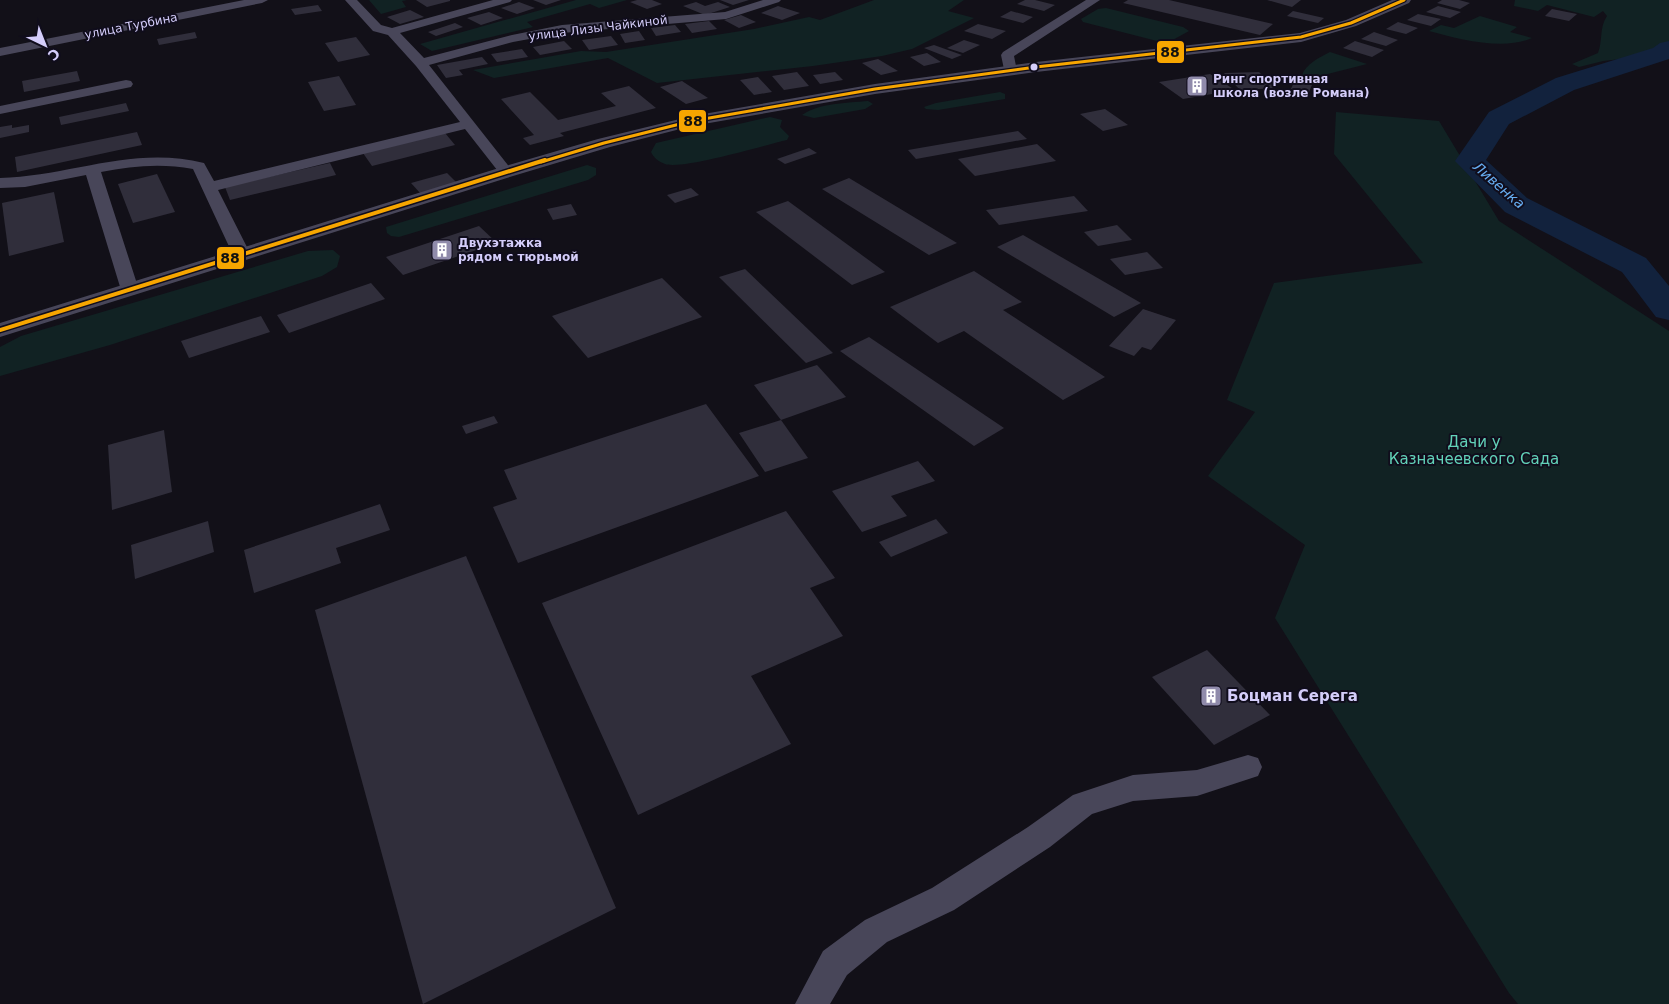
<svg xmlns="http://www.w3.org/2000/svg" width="1669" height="1004" font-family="'DejaVu Sans',sans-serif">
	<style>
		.green { fill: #112223 }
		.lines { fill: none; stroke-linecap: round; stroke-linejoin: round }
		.river { fill: #12223d; fill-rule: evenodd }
		.building { fill: #302e3b }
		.minor { fill: #484659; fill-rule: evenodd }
		.tertiary { fill: #484659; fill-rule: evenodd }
		.bus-1-far1-casing { stroke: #100d1c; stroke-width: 5.5 }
		.bus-1-casing { stroke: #100d1c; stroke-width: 7 }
		.bus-1-far1 { stroke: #f7a600; stroke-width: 3 }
		.bus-1 { stroke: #f7a600; stroke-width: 4 }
		.bus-dot { fill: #d4cdfa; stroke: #100d1c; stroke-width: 2 }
		.labels { text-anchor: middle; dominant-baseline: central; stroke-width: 4; stroke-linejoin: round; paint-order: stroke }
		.far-street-label { font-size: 12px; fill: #d4cdfa; stroke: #100d1c }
		.far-poi-label { font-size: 12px; font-weight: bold; fill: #d4cdfa; stroke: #100d1c; text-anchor: start }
		.far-water-label { font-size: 14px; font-style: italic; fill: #66acf0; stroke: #100d1c }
		.park-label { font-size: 15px; fill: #62d2b9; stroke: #100d1c }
		.poi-label { font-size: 15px; font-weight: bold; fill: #d4cdfa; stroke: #100d1c; text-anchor: start }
		.line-badge { stroke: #100d1c; stroke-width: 2 }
		.pale-badge-label { font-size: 14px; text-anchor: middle; font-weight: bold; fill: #111 }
	</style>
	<rect width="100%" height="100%" fill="#121018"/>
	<g class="green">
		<polygon points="369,0 407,0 402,1 406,7 381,14"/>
		<polygon points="576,0 627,0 599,8 590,4 527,22 533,27 432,51 420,44"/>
		<polygon points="874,0 964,0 948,11 974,18 912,49 882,56 813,66 657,83 608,58 494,78 473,70 581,51 606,52 754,29 809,17 820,20"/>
		<path d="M1515,0H1669V42L1638,57L1603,61L1579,67L1572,64L1598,53C1603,40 1599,28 1607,16L1603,11L1594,17L1547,5L1538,11L1514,6Z"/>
		<polygon points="1106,8 1183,27 1189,31 1169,42 1157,41 1083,22 1081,19 1098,9"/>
		<path d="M1480,16L1517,27L1510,32L1532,38C1504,51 1458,39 1429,31L1441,25L1454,28Z"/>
		<path d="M1330,52L1367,64L1312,78L1302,75C1306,64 1320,57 1330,52Z"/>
		<polygon points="1000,92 1005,94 1005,99 938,110 926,109 924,107 936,103"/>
		<path d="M868,101L873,104L865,109L814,118L802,115C819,103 847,103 868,101Z"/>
		<polygon points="1336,112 1439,121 1499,221 1669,331 1669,1004 1518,1004 1509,993 1275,618 1305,545 1208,476 1255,412 1227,400 1274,283 1423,263 1334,154"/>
		<path d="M770,117L782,120L780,127L789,136L787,140C765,145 682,170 665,164C659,162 653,157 651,152L656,143Z"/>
		<polygon points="587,165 596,168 596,175 588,180 399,237 391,236 387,233 386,227"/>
		<polygon points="333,250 340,256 337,267 322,276 110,345 0,376 0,347 21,336 308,251"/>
	</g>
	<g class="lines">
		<polygon class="river" points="1669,41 1669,59 1574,90 1509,124 1486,160 1527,198 1646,258 1669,286 1669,320 1656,317 1622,272 1505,212 1455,161 1489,112 1556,78 1653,48 1660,43"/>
	</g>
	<g class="building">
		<polygon points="416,0 450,0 450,1 427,7"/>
		<polygon points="533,0 561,0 546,5"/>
		<polygon points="637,0 652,0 662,4 647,9 630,2"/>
		<polygon points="720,0 749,0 733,5"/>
		<polygon points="1025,0 1035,0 1055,5 1044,11 1017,4"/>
		<polygon points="1128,0 1169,0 1273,24 1260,35 1123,3"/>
		<polygon points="1267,0 1301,0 1292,7"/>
		<polygon points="1442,0 1459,0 1470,3 1460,9 1437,3"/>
		<polygon points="519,2 535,8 517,14 501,8"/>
		<polygon points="696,2 705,6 718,2 730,7 705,15 683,6"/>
		<polygon points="318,5 322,11 295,15 291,9"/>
		<polygon points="778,6 800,13 782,20 761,13"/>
		<polygon points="1438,6 1461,12 1450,18 1426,12"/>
		<polygon points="1552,9 1577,14 1569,21 1545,16"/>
		<polygon points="410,10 424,17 400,24 387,17"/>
		<polygon points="1011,11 1033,17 1023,23 1000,17"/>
		<polygon points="1293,11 1324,18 1318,23 1287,16"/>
		<polygon points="489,12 503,18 481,25 467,18"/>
		<polygon points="1418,14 1441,19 1431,26 1407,20"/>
		<polygon points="741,15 756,22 739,28 724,20"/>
		<polygon points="709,21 717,29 692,33 685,24"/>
		<polygon points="1398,22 1418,28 1406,34 1386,29"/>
		<polygon points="455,23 463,27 436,36 428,32"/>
		<polygon points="978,24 1006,31 992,39 964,31"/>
		<polygon points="675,25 681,32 656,36 651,28"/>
		<polygon points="639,31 645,40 625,43 620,34"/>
		<polygon points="195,32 197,38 159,45 157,39"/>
		<polygon points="1374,32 1398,40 1386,46 1361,39"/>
		<polygon points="611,36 618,45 589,50 582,40"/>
		<polygon points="356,37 370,55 338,62 325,43"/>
		<polygon points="964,40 980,45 963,53 947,48"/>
		<polygon points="564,41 572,49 540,55 533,47"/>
		<polygon points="1355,41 1384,50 1372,57 1343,48"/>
		<polygon points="934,45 962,55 952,59 924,48"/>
		<polygon points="522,49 528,57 497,62 491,54"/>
		<polygon points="927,53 941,62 924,66 910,57"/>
		<polygon points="482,57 488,64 459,70 463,75 446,78 437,65"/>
		<polygon points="878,59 898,71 881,75 862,63"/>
		<polygon points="77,71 80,81 24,92 22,81"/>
		<polygon points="797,72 809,86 784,90 772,76"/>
		<polygon points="835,72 843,80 820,84 813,75"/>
		<polygon points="1259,72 1275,88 1240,90 1224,73"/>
		<polygon points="1210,74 1235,90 1183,99 1159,82"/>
		<polygon points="339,76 356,105 324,111 308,82"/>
		<polygon points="758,77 772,92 754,95 740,80"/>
		<polygon points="1296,77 1314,80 1309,92 1291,89"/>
		<polygon points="682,81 708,98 686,104 660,87"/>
		<polygon points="629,86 656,108 560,133 564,136 530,145 523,138 534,135 501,99 530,92 558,120 616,106 601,93"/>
		<polygon points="126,103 129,111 61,125 59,117"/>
		<polygon points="1105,109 1128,125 1103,131 1080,114"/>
		<polygon points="12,125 12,128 29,125 29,132 0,138 0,127"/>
		<polygon points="1018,131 1027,139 916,159 908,150"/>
		<polygon points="137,132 142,145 17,172 15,157"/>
		<polygon points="445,133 455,145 372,166 363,153"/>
		<polygon points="1037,144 1056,161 975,176 958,159"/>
		<polygon points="809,148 817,153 785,164 777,159"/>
		<polygon points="330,163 336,175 230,200 225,187"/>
		<polygon points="447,173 457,183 421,194 411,183"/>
		<polygon points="157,174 175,212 133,223 118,184"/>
		<polygon points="849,178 957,243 929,255 822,189"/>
		<polygon points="691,188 699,195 675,203 667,195"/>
		<polygon points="54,192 64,242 9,256 2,203"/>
		<polygon points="1074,196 1088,211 999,225 986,210"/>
		<polygon points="788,201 885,272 852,285 756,212"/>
		<polygon points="571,204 577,215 553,220 547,209"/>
		<polygon points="1117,225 1132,240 1098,246 1084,232"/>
		<polygon points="479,226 497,243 403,275 386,257"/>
		<polygon points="1023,235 1141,303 1114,317 997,247"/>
		<polygon points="1147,252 1163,268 1125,275 1110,259"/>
		<polygon points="745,269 833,353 806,363 719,277"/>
		<polygon points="974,271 1022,302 1003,310 1105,377 1063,400 964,331 938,343 890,307"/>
		<polygon points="662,278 702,317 588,358 552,316"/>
		<polygon points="371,283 385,299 289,333 277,315"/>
		<polygon points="1143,309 1176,320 1151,350 1142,347 1134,356 1109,346"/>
		<polygon points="261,316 270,332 189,358 181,341"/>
		<polygon points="869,337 1004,428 974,446 840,351"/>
		<polygon points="817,365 846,397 781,420 754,385"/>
		<polygon points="706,404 759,476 518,563 493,507 517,499 504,470"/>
		<polygon points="494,416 498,423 466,434 462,426"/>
		<polygon points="781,420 808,458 765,472 739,433"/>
		<polygon points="164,430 172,492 112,510 108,445"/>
		<polygon points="918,461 935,481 891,496 907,516 862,532 832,491"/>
		<polygon points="380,504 390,530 336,548 341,563 254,593 244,550"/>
		<polygon points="786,511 835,578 810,588 843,636 751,676 791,744 638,815 542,603"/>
		<polygon points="936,519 948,533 891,557 879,542"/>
		<polygon points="208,521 214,552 135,579 131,545"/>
		<polygon points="466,556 616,908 423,1004 315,610"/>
		<polygon points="1207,650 1270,715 1214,745 1152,677"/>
	</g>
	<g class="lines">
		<g class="minor">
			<polygon points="244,0 268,0 262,3 0,56 0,48"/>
			<path d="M345,0H357L381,25L392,28L493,0H512L510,2L400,33L424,58L512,35L562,25L725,12L763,0H781L779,2L726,19L562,33L513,42L429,65L511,169L514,172L511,175H501L465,129L218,190L251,255L248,259L242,260L236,259L233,255L193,169C161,163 132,166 101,172L139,290L136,294L130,295L124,294L121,290L86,175L25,187L0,188V178C70,176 134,145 204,163L214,181L460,122L416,66L388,35L373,31Z"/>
			<polygon points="1086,0 1100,0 1014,56 1017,71 1010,75 1005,74 1001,55 1003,52"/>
			<polygon points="126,80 131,81 133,84 131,87 0,114 0,106"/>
			<polygon points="1248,755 1258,758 1262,767 1258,776 1197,796 1133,801 1092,814 1050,847 954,910 887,942 847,975 830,1004 795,1004 823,951 865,920 932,888 1028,827 1073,795 1133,775 1197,770"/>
		</g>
		<polygon class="tertiary" points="1392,0 1411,0 1409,3 1356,26 1301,42 1036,72 875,94 692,126 610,147 513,176 0,337 0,323 499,168 598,139 692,116 875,84 1036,62 1300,33 1346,20"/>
		<g class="bus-1-far1-casing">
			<polyline id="bus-1-far1" points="541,162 604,143 692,121 875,89 1036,67 1301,37 1351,23 1404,0"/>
		</g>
		<g class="bus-1-casing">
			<polyline id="bus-1" points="0,330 545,160"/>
		</g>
		<use href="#bus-1-far1" class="bus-1-far1"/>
		<use href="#bus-1" class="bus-1"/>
	</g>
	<defs>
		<g id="building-square" transform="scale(1.125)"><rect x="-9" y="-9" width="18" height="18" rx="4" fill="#908bab" stroke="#100d1c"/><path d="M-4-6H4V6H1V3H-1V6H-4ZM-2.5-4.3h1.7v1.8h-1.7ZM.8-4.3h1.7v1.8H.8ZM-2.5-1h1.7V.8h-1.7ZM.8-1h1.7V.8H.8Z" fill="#fff"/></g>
	</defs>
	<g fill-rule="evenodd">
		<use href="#building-square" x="1197" y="86"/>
		<use href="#building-square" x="442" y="250"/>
		<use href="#building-square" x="1211" y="696"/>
	</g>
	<circle class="bus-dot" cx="1034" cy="67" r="4.5"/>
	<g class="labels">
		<g class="far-street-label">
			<text transform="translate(131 26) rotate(-11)">улица Турбина</text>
			<text transform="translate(598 28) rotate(-7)">улица Лизы Чайкиной</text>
		</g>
		<g class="far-poi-label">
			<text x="1213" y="79">Ринг спортивная<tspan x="1213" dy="14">школа (возле Романа)</tspan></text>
			<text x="458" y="243">Двухэтажка<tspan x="458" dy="14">рядом с тюрьмой</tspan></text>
		</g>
		<g class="far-water-label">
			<text transform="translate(1499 185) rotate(41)">Ливенка</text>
		</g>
		<g class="park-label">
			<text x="1474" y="442">Дачи у<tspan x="1474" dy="17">Казначеевского Сада</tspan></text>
		</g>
		<g class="poi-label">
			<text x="1227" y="696">Боцман Серега</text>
		</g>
	</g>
	<g class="line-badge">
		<rect x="1156" y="40" width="29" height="24" rx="5" fill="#f7a600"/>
		<rect x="678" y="109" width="29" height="24" rx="5" fill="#f7a600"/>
		<rect x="216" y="246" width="29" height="24" rx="5" fill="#f7a600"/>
	</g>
	<g class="pale-badge-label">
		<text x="1170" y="57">88</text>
		<text x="693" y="126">88</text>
		<text x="230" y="263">88</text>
	</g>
	<g transform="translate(45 45) rotate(137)" stroke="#100d1c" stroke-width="4" paint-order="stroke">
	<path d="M0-4L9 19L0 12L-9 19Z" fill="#d4cdfa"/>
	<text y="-8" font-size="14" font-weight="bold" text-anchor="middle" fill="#d4cdfa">С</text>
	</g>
</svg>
